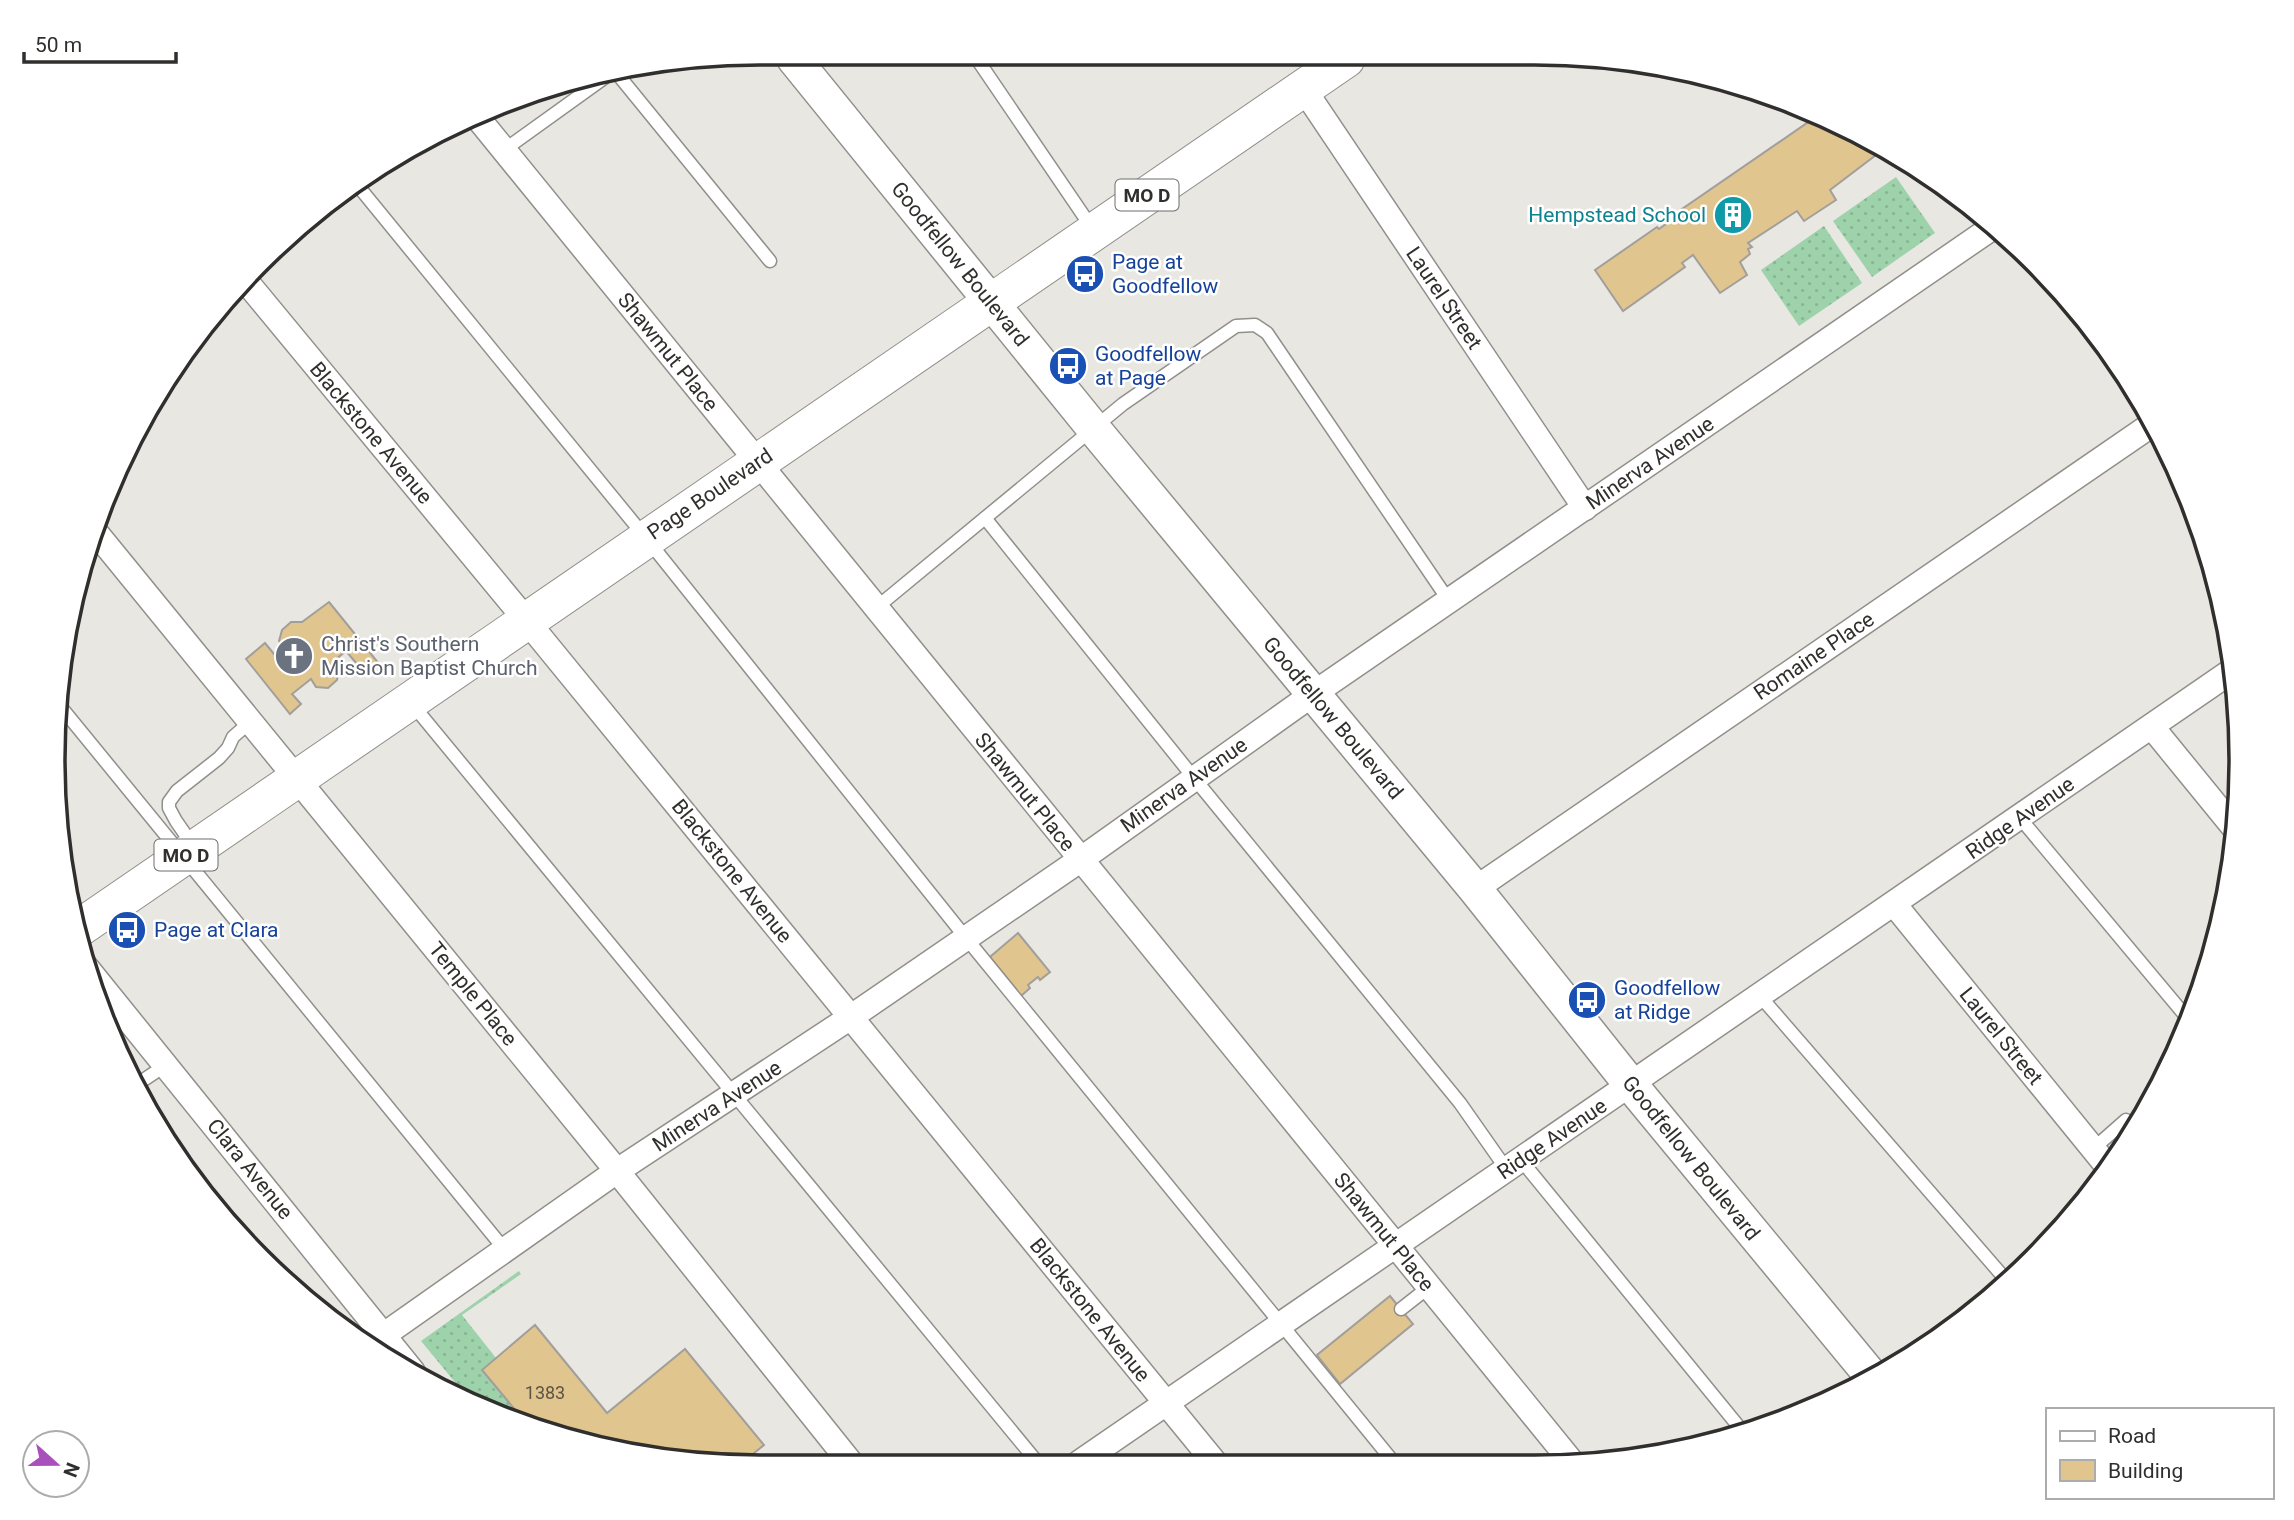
<svg xmlns="http://www.w3.org/2000/svg" width="2294" height="1520" font-family="Roboto,sans-serif">
	<style>
		.grass { fill: url(#grass-dots) }
		.building { fill: #e1c58e; stroke: #a29f9b; stroke-width: 2 }
		.lines { fill: none; stroke-linecap: round; stroke-linejoin: round }
		.lane-casing { stroke: #918f8b; stroke-width: 15 }
		.street-casing { stroke: #918f8b; stroke-width: 27 }
		.secondary-casing { stroke: #918f8b; stroke-width: 36 }
		.primary-casing { stroke: #918f8b; stroke-width: 39 }
		.lane { stroke: #fff; stroke-width: 12 }
		.street { stroke: #fff; stroke-width: 24 }
		.secondary { stroke: #fff; stroke-width: 33 }
		.primary { stroke: #fff; stroke-width: 37 }
		.labels { text-anchor: middle; dominant-baseline: central; stroke-width: 5; stroke-linejoin: round; paint-order: stroke }
		.number-label { font-size: 18px; fill: #5c5445 }
		.shield { fill: #fff; stroke: #6e6d6c; stroke-width: 2 }
		.shield-label { font-size: 19px; font-weight: bold; fill: #302f2d }
		.culture-label { font-size: 21px; fill: #0d838f; stroke: #fff; text-anchor: end }
		.transit-label { font-size: 21px; fill: #164399; stroke: #fff; text-anchor: start }
		.street-label { font-size: 21px; fill: #302f2d; stroke: #fff }
		.worship-label { font-size: 21px; fill: #5b616d; stroke: #fff; text-anchor: start }
		.rim { fill: none; stroke: #302f2d; stroke-width: 3.5 }
	</style>
	<defs>
		<pattern id="grass-dots" width="8" height="8" patternUnits="userSpaceOnUse" patternTransform="scale(1.75)"><rect width="8" height="8" fill="#9ed2ab"/><path d="M2 2h.1M6 6h.1" fill="none" stroke="#88b593" stroke-width="1.8" stroke-linecap="round"/></pattern>
	</defs>
	<rect width="100%" height="100%" fill="#e9e7e2"/>
	<g class="grass">
		<polygon points="1896,177 1935,233 1872,277 1833,221"/>
		<polygon points="1824,226 1862,283 1799,326 1761,270"/>
		<polygon points="519,1271 521,1274 462,1315 496,1358 482,1370 527,1424 473,1404 421,1341"/>
	</g>
	<g class="building">
		<polygon points="1820,114 1847,125 1892,155 1885,160 1880,152 1830,190 1836,200 1804,221 1797,211 1748,243 1752,247 1748,249 1750,254 1740,262 1747,275 1720,293 1693,255 1682,263 1685,267 1623,311 1595,270 1657,227 1659,229 1670,221 1669,218"/>
		<polygon points="329,602 380,665 366,675 346,651 334,661 339,667 337,680 328,688 316,687 311,679 292,694 301,704 290,714 246,659 265,643 274,654 284,646 279,641 282,630 291,622 302,622"/>
		<polygon points="1018,933 1050,972 1040,980 1038,977 1028,985 1030,988 1021,996 990,957"/>
		<polygon points="1390,1296 1413,1324 1340,1384 1317,1355"/>
		<polygon points="535,1325 607,1413 685,1349 764,1445 743,1462 667,1461 577,1443 527,1424 482,1370"/>
	</g>
	<g class="lines">
		<g class="lane-casing">
			<g id="lane">
				<polyline points="977,59 1092,228"/>
				<polyline points="615,71 770,261"/>
				<polyline points="504,150 614,71"/>
				<polyline points="354,181 646,538 966,938 1396,1465"/>
				<polyline points="985,518 1194,778 1460,1103 1507,1170"/>
				<polyline points="876,608 1123,404 1236,326 1255,325 1267,333 1449,601"/>
				<polyline points="56,701 505,1250"/>
				<polyline points="412,704 1038,1463"/>
				<polyline points="2020,818 2189,1020"/>
				<polyline points="194,847 176,821 169,808 169,802 177,791 219,758 228,748 233,737 250,722"/>
				<polyline points="1760,996 2007,1281"/>
				<polyline points="136,1085 166,1065"/>
				<polyline points="2093,1149 2126,1120 2135,1130"/>
				<polyline points="1521,1160 1744,1433"/>
				<polyline points="1401,1309 1429,1287"/>
			</g>
		</g>
		<g class="street-casing">
			<g id="street">
				<polyline points="1303,88 1585,508"/>
				<polyline points="477,117 1575,1466"/>
				<polyline points="245,280 526,620 1216,1464"/>
				<polyline points="93,529 617,1171 850,1462"/>
				<polyline points="2152,727 2236,830"/>
				<polyline points="1475,889 2154,423"/>
				<polyline points="1894,904 2108,1167"/>
				<polyline points="86,967 413,1372"/>
				<polyline points="371,1344 617,1171 851,1017 1080,860 1313,694 1996,225"/>
				<polyline points="1079,1463 2233,670"/>
			</g>
		</g>
		<g class="secondary-casing">
			<polyline id="secondary" points="794,59 1094,429 1475,889 1631,1085 1873,1378"/>
		</g>
		<g class="primary-casing">
			<polyline id="primary" points="75,931 1346,59"/>
		</g>
		<use href="#lane" class="lane"/>
		<use href="#street" class="street"/>
		<use href="#secondary" class="secondary"/>
		<use href="#primary" class="primary"/>
	</g>
	<defs>
		<g id="building-disc" transform="scale(2.0125)"><circle r="9.5" fill="#0f9aa8" stroke="#fff"/><path d="M-4-6H4V6H1V3H-1V6H-4ZM-2.5-4.3h1.7v1.8h-1.7ZM.8-4.3h1.7v1.8H.8ZM-2.5-1h1.7V.8h-1.7ZM.8-1h1.7V.8H.8Z" fill="#fff"/></g>
		<g id="bus-disc" transform="scale(2.0125)"><circle r="9.5" fill="#1a4fb4" stroke="#fff"/><path d="M-5-6H5V4H4V6H2V4H-2V6H-4V4H-5ZM-3.5-4V0h7V-4ZM-3.5 1.2v1.5H-2V1.2ZM2 1.2v1.5H3.5V1.2Z" fill="#fff"/></g>
		<g id="church-disc" transform="scale(2.0125)"><circle r="9.5" fill="#6b7280" stroke="#fff"/><path d="M-1.2-6h2.4v3.5h3.3v2.4h-3.3V6h-2.4V-.1h-3.3v-2.4h3.3Z" fill="#fff"/></g>
	</defs>
	<g fill-rule="evenodd">
		<use href="#building-disc" x="1733" y="215"/>
		<use href="#bus-disc" x="1085" y="274"/>
		<use href="#bus-disc" x="1068" y="366"/>
		<use href="#church-disc" x="294" y="656"/>
		<use href="#bus-disc" x="127" y="930"/>
		<use href="#bus-disc" x="1587" y="1000"/>
	</g>
	<g class="labels">
		<g class="number-label">
			<text x="545" y="1392">1383</text>
		</g>
		<g class="shield">
			<rect x="1115.5" y="179.5" width="63" height="31" rx="5"/>
			<rect x="154.5" y="839.5" width="63" height="31" rx="5"/>
		</g>
		<g class="shield-label">
			<text x="1147" y="195">MO D</text>
			<text x="186" y="855">MO D</text>
		</g>
		<g class="culture-label">
			<text x="1706" y="215">Hempstead School</text>
		</g>
		<g class="transit-label">
			<text x="1112" y="262">Page at<tspan x="1112" dy="24">Goodfellow</tspan></text>
			<text x="1095" y="354">Goodfellow<tspan x="1095" dy="24">at Page</tspan></text>
			<text x="154" y="930">Page at Clara</text>
			<text x="1614" y="988">Goodfellow<tspan x="1614" dy="24">at Ridge</tspan></text>
		</g>
		<g class="street-label">
			<text transform="translate(960 264) rotate(51)">Goodfellow Boulevard</text>
			<text transform="translate(1444 298) rotate(56)">Laurel Street</text>
			<text transform="translate(668 352) rotate(51)">Shawmut Place</text>
			<text transform="translate(371 433) rotate(50)">Blackstone Avenue</text>
			<text transform="translate(1650 463) rotate(-34)">Minerva Avenue</text>
			<text transform="translate(710 494) rotate(-34)">Page Boulevard</text>
			<text transform="translate(1814 656) rotate(-34)">Romaine Place</text>
			<text transform="translate(1333 718) rotate(50)">Goodfellow Boulevard</text>
			<text transform="translate(1184 785) rotate(-35)">Minerva Avenue</text>
			<text transform="translate(1025 792) rotate(51)">Shawmut Place</text>
			<text transform="translate(2020 818) rotate(-35)">Ridge Avenue</text>
			<text transform="translate(732 871) rotate(51)">Blackstone Avenue</text>
			<text transform="translate(473 994) rotate(51)">Temple Place</text>
			<text transform="translate(2001 1036) rotate(51)">Laurel Street</text>
			<text transform="translate(717 1106) rotate(-33)">Minerva Avenue</text>
			<text transform="translate(1552 1139) rotate(-34)">Ridge Avenue</text>
			<text transform="translate(1691 1158) rotate(51)">Goodfellow Boulevard</text>
			<text transform="translate(250 1169) rotate(51)">Clara Avenue</text>
			<text transform="translate(1384 1232) rotate(51)">Shawmut Place</text>
			<text transform="translate(1090 1310) rotate(51)">Blackstone Avenue</text>
		</g>
		<g class="worship-label">
			<text x="321" y="644">Christ's Southern<tspan x="321" dy="24">Mission Baptist Church</tspan></text>
		</g>
	</g>
	<path d="M0 0H2294V1520H0ZM760 65H1534A695 695 0 0 1 2229 760V760A695 695 0 0 1 1534 1455H760A695 695 0 0 1 65 760V760A695 695 0 0 1 760 65Z" fill="#fff" fill-rule="evenodd"/>
	<path class="rim" d="M760 65H1534A695 695 0 0 1 2229 760V760A695 695 0 0 1 1534 1455H760A695 695 0 0 1 65 760V760A695 695 0 0 1 760 65Z"/>
	<rect x="2046" y="1408" width="228" height="91" fill="#ffffff" stroke="#acacab" stroke-width="2"/>
	<rect x="2060" y="1431" width="35" height="10" fill="#ffffff" stroke="#acacab" stroke-width="2"/>
	<text x="2108" y="1443" font-size="21" fill="#302f2d">Road</text>
	<rect x="2060" y="1460" width="35" height="21" fill="#e1c58e" stroke="#acacab" stroke-width="2"/>
	<text x="2108" y="1478" font-size="21" fill="#302f2d">Building</text>
	<g transform="translate(56 1464) rotate(111)"><circle r="33" fill="#ffffff" stroke="#acacab" stroke-width="2"/>
	<path d="M0-5L12 26L0 18L-12 26Z" fill="#aa50bc"/>
	<text y="-10" font-size="19" font-weight="bold" text-anchor="middle" fill="#302f2d">N</text>
	</g>
	<path d="M24 52v10h152v-10" fill="none" stroke="#302f2d" stroke-width="3.5"/>
	<text x="35" y="52" font-size="21" fill="#302f2d" stroke="#ffffff" stroke-width="5" paint-order="stroke">50 m</text>
</svg>
